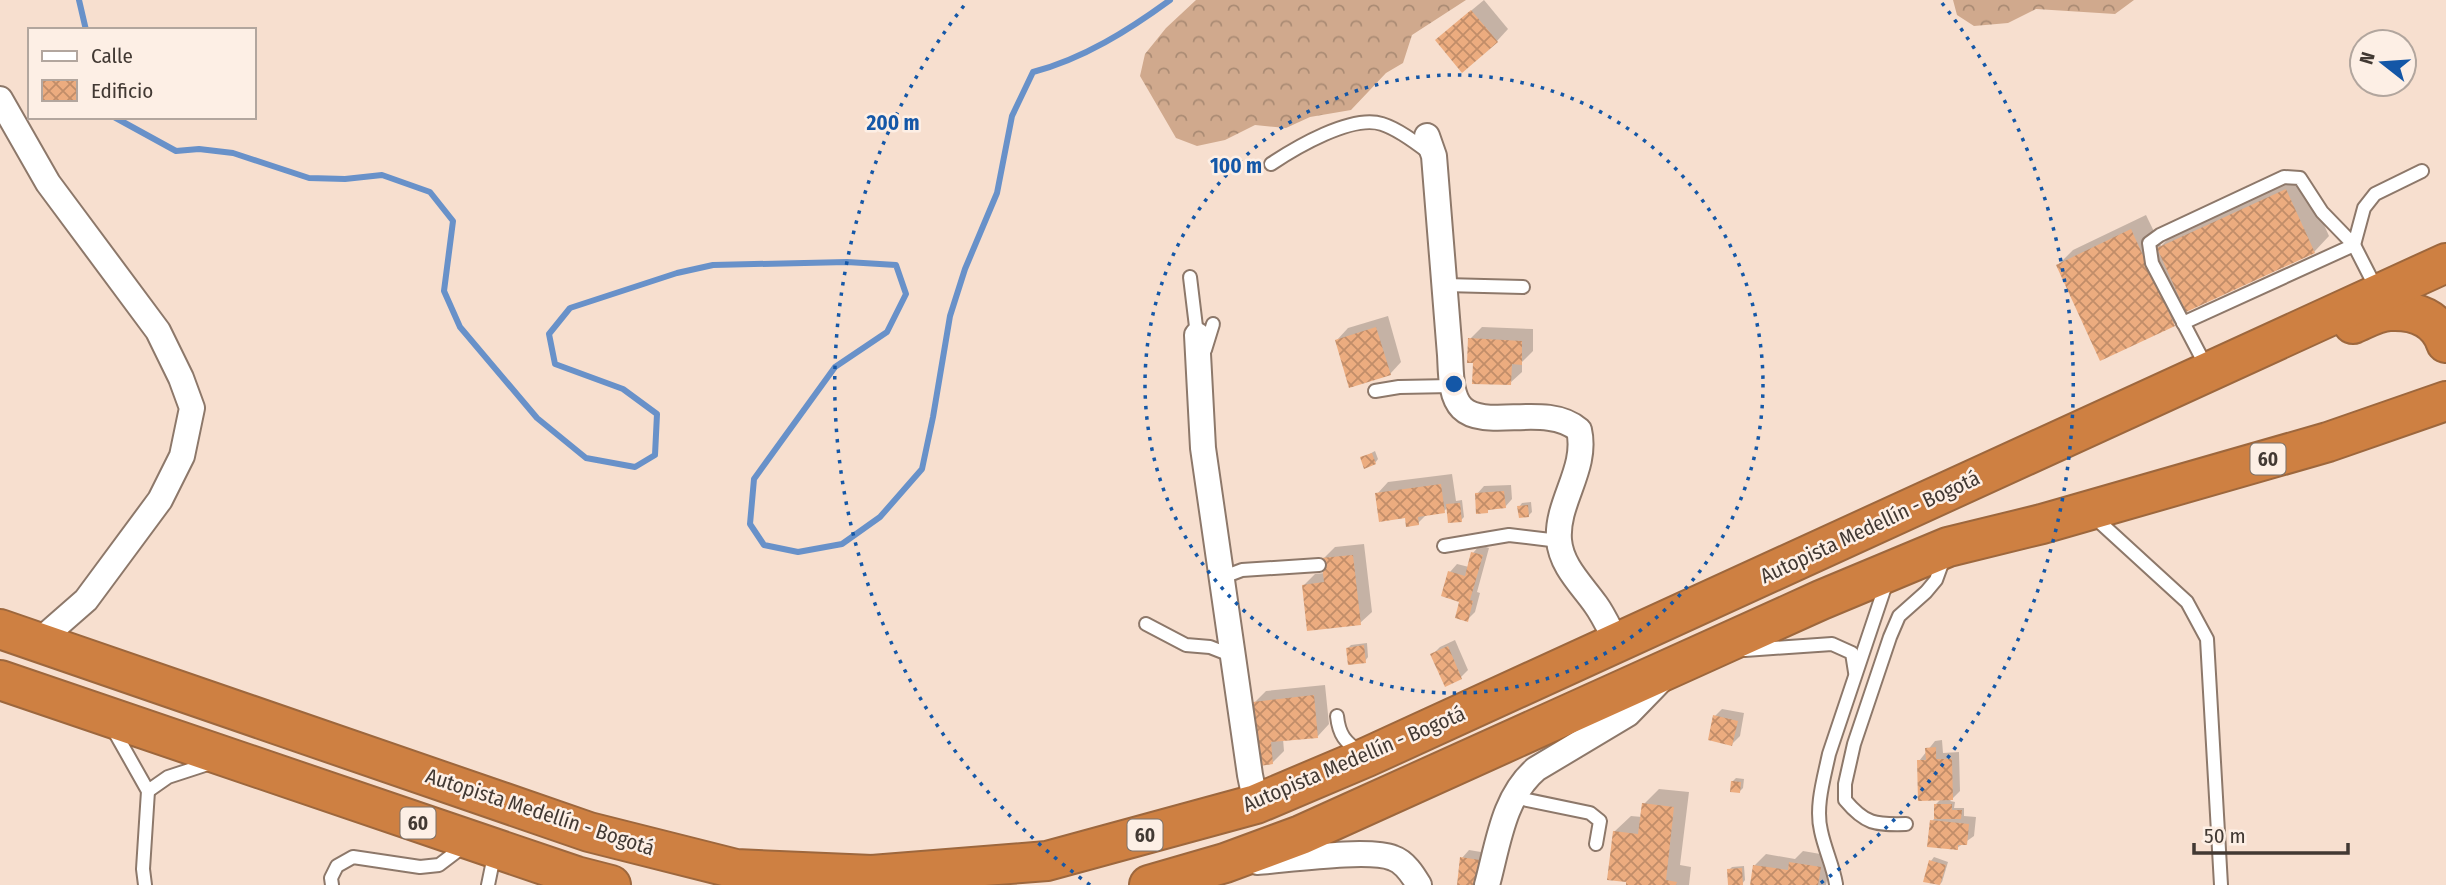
<svg xmlns="http://www.w3.org/2000/svg" width="2446" height="885" font-family="'Fira Sans Condensed',sans-serif">
	<style>
		.forest { fill: url(#forest-crowns) }
		.shadow { fill: #0003 }
		.lines { fill: none; stroke-linecap: round; stroke-linejoin: round }
		.stream { stroke: #6891c9; stroke-width: 6 }
		.building { fill: url(#building-cross-hatch) }
		.lane-casing { stroke: #8d786a; stroke-width: 16 }
		.street-casing { stroke: #8d786a; stroke-width: 28 }
		.highway-casing { stroke: #9d673d; stroke-width: 42 }
		.lane { stroke: #fff; stroke-width: 12 }
		.street { stroke: #fff; stroke-width: 24 }
		.highway { stroke: #ce8042; stroke-width: 38 }
		.ring { fill: none; stroke: #1457a7; stroke-width: 3.5; stroke-dasharray: 3.5 7 }
		.labels { text-anchor: middle; dominant-baseline: central; stroke-width: 5; stroke-linejoin: round; paint-order: stroke }
		.shield { fill: #fdefe5; stroke: #7a7068; stroke-width: 2 }
		.shield-label { font-size: 19px; font-weight: bold; fill: #423933 }
		.street-label { font-size: 21px; fill: #423933; stroke: #fdefe5 }
		.centre { fill: #1457a7; stroke: #fdefe5; stroke-width: 3.5 }
		.ring-label { font-size: 21px; text-anchor: middle; font-weight: bold; fill: #1457a7; stroke: #fdefe5; stroke-width: 5; stroke-linejoin: round; paint-order: stroke }
	</style>
	<defs>
		<pattern id="forest-crowns" width="20" height="18" patternUnits="userSpaceOnUse" patternTransform="scale(1.75)"><rect width="20" height="18" fill="#d0a98d"/><path d="M2 6a3 3 0 1 1 6 0M12 15a3 3 0 1 1 6 0" fill="none" stroke="#aa8b74"/></pattern>
		<pattern id="building-cross-hatch" width="8" height="8" patternUnits="userSpaceOnUse" patternTransform="scale(1.75)"><rect width="8" height="8" fill="#ecac7f"/><path d="M0 0l8 8M0 8l8-8" fill="none" stroke="#c18d69"/></pattern>
	</defs>
	<rect width="100%" height="100%" fill="#f7dfcf"/>
	<g class="forest">
		<polygon points="1196,0 1466,0 1412,35 1403,63 1386,73 1351,110 1310,117 1286,128 1255,125 1225,140 1197,146 1176,138 1140,76 1145,54 1166,28"/>
		<polygon points="1953,0 2134,0 2115,14 2036,9 2008,23 1974,26 1957,15"/>
	</g>
	<g class="shadow">
		<polygon points="1484,0 1508,29 1497,41 1449,29"/>
		<polygon points="2302,175 2329,236 2314,252 2190,308 2174,324 2101,359 2058,265 2073,250 2146,215 2161,246 2174,233"/>
		<polygon points="1388,316 1401,362 1390,374 1337,340 1348,328"/>
		<polygon points="1482,327 1533,329 1533,351 1522,362 1522,372 1510,383 1475,361 1470,339"/>
		<polygon points="1375,451 1378,459 1375,463 1362,458"/>
		<polygon points="1452,474 1456,501 1462,500 1464,517 1461,520 1448,507 1444,511 1428,513 1418,523 1377,494 1388,482"/>
		<polygon points="1511,485 1512,499 1505,507 1491,508 1487,511 1477,494 1484,486"/>
		<polygon points="1531,502 1532,512 1529,515 1519,507 1522,503"/>
		<polygon points="1364,544 1372,612 1360,623 1304,585 1315,574 1325,573 1323,559 1335,547"/>
		<polygon points="1480,545 1489,548 1477,592 1480,593 1475,612 1467,620 1450,572 1457,564 1469,567 1473,553"/>
		<polygon points="1455,640 1468,670 1461,677 1432,655 1440,647"/>
		<polygon points="1367,643 1368,657 1365,661 1348,648 1351,645"/>
		<polygon points="1325,685 1329,724 1318,736 1283,739 1284,751 1272,763 1255,702 1266,691"/>
		<polygon points="1722,709 1744,713 1740,736 1732,744 1715,716"/>
		<polygon points="1942,740 1943,753 1959,752 1960,791 1950,801 1955,802 1954,808 1964,808 1964,816 1976,817 1974,836 1957,848 1932,821 1936,817 1936,804 1941,799 1919,761 1935,741"/>
		<polygon points="1736,778 1744,779 1743,788 1740,791 1732,782"/>
		<polygon points="1659,789 1689,792 1680,865 1691,867 1689,885 1627,885 1615,831 1631,816 1642,817 1644,804"/>
		<polygon points="1469,850 1487,853 1483,885 1458,885 1462,858"/>
		<polygon points="1803,851 1832,856 1826,885 1757,885 1754,866 1766,854 1795,859"/>
		<polygon points="1934,857 1948,862 1942,882 1939,885 1925,881 1931,861"/>
		<polygon points="1744,866 1745,880 1742,884 1729,870 1732,867"/>
	</g>
	<g class="lines">
		<g class="stream">
			<polyline points="79,0 86,30"/>
			<path d="M114,117L176,151L199,149L233,153L309,178L345,179L382,175L430,192L453,221L444,291L460,327L537,418L586,458L635,467L655,455L657,414L623,389L555,364L549,334L570,308L677,273L713,265L847,262L896,265L906,294L887,332L835,367L754,479L750,524L764,545L798,552L842,544L880,517L922,469L933,417L950,316L965,269L997,193L1012,116L1033,72C1083,59 1129,30 1170,0"/>
		</g>
	</g>
	<g class="building">
		<polygon points="1471,10 1498,42 1462,73 1435,40"/>
		<polygon points="2286,189 2315,253 2186,312 2157,248"/>
		<polygon points="2131,229 2175,326 2100,361 2056,265"/>
		<polygon points="1376,327 1391,375 1349,388 1335,340"/>
		<polygon points="1468,338 1522,341 1522,365 1512,364 1511,385 1472,384 1473,363 1467,363"/>
		<polygon points="1372,453 1376,464 1364,469 1360,457"/>
		<polygon points="1441,484 1445,513 1418,517 1419,525 1406,527 1405,518 1379,522 1375,493"/>
		<polygon points="1504,491 1506,508 1488,510 1488,513 1476,514 1475,493"/>
		<polygon points="1460,503 1462,522 1448,523 1446,504"/>
		<polygon points="1528,505 1529,517 1519,518 1517,506"/>
		<polygon points="1471,552 1483,555 1470,600 1473,601 1468,622 1455,618 1459,602 1441,596 1448,571 1465,576"/>
		<polygon points="1353,555 1361,625 1307,631 1302,585 1324,582 1321,558"/>
		<polygon points="1364,645 1366,663 1348,665 1346,648"/>
		<polygon points="1448,646 1462,679 1445,687 1430,654"/>
		<polygon points="1314,695 1318,738 1271,742 1273,764 1259,766 1253,702"/>
		<polygon points="1713,715 1738,721 1732,746 1708,740"/>
		<polygon points="1936,747 1936,759 1952,759 1953,800 1918,801 1917,760 1926,760 1925,748"/>
		<polygon points="1731,781 1741,782 1740,793 1730,792"/>
		<polygon points="1642,803 1674,807 1666,880 1677,882 1676,885 1626,885 1626,882 1607,880 1613,831 1638,834"/>
		<polygon points="1934,804 1952,804 1952,810 1962,810 1961,819 1934,819"/>
		<polygon points="1930,820 1969,824 1967,845 1958,845 1958,850 1927,847"/>
		<polygon points="1460,857 1480,860 1477,885 1457,885"/>
		<polygon points="1929,860 1946,865 1940,885 1923,882"/>
		<polygon points="1789,862 1821,867 1818,885 1750,885 1753,865 1788,870"/>
		<polygon points="1742,868 1743,885 1728,885 1727,869"/>
	</g>
	<g class="lines">
		<g class="lane-casing">
			<g id="lane">
				<path d="M1271,164C1295,148 1352,114 1382,124C1398,129 1415,142 1428,152"/>
				<polyline points="1190,277 1197,335"/>
				<polyline points="1445,285 1523,287"/>
				<polyline points="2183,323 2354,245 2364,208 2375,194 2422,171"/>
				<polyline points="1205,350 1213,324"/>
				<polyline points="2208,370 2152,263 2149,243 2160,235 2284,177 2300,178 2322,212 2354,245 2377,290"/>
				<polyline points="1375,391 1399,387 1452,386"/>
				<polyline points="2093,516 2187,602 2207,639 2221,885"/>
				<polyline points="1444,546 1509,535 1559,541"/>
				<polyline points="1221,578 1242,570 1319,565"/>
				<polyline points="1146,624 1186,645 1210,647 1233,656"/>
				<polyline points="1745,650 1832,644 1852,653 1855,672"/>
				<path d="M1337,716C1339,735 1345,742 1361,753"/>
				<polyline points="113,729 148,791 143,869 145,885"/>
				<polyline points="148,791 168,777 211,763"/>
				<polyline points="1513,797 1590,813 1600,821 1596,844"/>
				<path d="M1906,824C1875,825 1865,824 1845,800V784L1854,744L1890,637L1899,616L1926,592L1936,580L1944,558"/>
				<path d="M1836,884C1833,866 1825,850 1821,831C1815,807 1824,778 1829,754L1887,581"/>
				<polyline points="332,885 331,878 337,866 353,857 420,867 439,865 464,846"/>
				<polyline points="488,885 495,851"/>
			</g>
		</g>
		<g class="street-casing">
			<g id="street">
				<polyline points="0,99 48,183 158,331 181,378 192,408 182,456 160,500 86,600 38,642"/>
				<path d="M1427,136L1434,156L1450,355C1451,371 1450,396 1462,408C1485,431 1547,402 1579,430C1588,469 1556,502 1559,540C1561,566 1582,585 1596,605C1604,616 1610,630 1617,643"/>
				<polyline points="1197,335 1203,448 1250,775 1256,804"/>
				<path d="M1257,862C1286,860 1369,848 1393,858C1405,862 1413,875 1419,885"/>
				<path d="M1487,885C1498,845 1503,797 1536,769L1628,714L1661,680"/>
			</g>
		</g>
		<g class="highway-casing">
			<g id="highway">
				<path d="M2353,324C2365,319 2378,311 2391,311C2416,310 2438,319 2446,343"/>
				<polyline points="0,629 589,832 736,869 872,875 1047,861 1256,804 1367,757 2446,263"/>
				<polyline points="0,680 576,876 611,885"/>
				<polyline points="1149,885 1225,863 1301,835 1821,600 1948,547 2042,524 2328,442 2446,401"/>
			</g>
		</g>
		<use href="#lane" class="lane"/>
		<use href="#street" class="street"/>
		<use href="#highway" class="highway"/>
	</g>
	<g class="ring">
		<circle cx="1454" cy="384" r="309"/>
		<path d="M1090 885A619 619 0 0 1 966 3M1942 3A619 619 0 0 1 1818 885"/>
	</g>
	<g class="labels">
		<g class="shield">
			<rect x="2250.5" y="443.5" width="35" height="31" rx="5"/>
			<rect x="400.5" y="807.5" width="35" height="31" rx="5"/>
			<rect x="1127.5" y="819.5" width="35" height="31" rx="5"/>
		</g>
		<g class="shield-label">
			<text x="2268" y="459">60</text>
			<text x="418" y="823">60</text>
			<text x="1145" y="835">60</text>
		</g>
		<g class="street-label">
			<text transform="translate(1870 527) rotate(-25)">Autopista Medellín - Bogotá</text>
			<text transform="translate(1354 759) rotate(-23)">Autopista Medellín - Bogotá</text>
			<text transform="translate(540 812) rotate(18)">Autopista Medellín - Bogotá</text>
		</g>
	</g>
	<circle cx="1454" cy="384" r="10" class="centre"/>
	<g class="ring-label">
		<text x="893" y="130">200 m</text>
		<text x="1236" y="173">100 m</text>
	</g>
	<rect x="28" y="28" width="228" height="91" fill="#fdefe5" stroke="#b2a69e" stroke-width="2"/>
	<rect x="42" y="51" width="35" height="10" fill="#ffffff" stroke="#b2a69e" stroke-width="2"/>
	<text x="91" y="63" font-size="21" fill="#423933">Calle</text>
	<rect x="42" y="80" width="35" height="21" fill="url(#building-cross-hatch)" stroke="#b2a69e" stroke-width="2"/>
	<text x="91" y="98" font-size="21" fill="#423933">Edificio</text>
	<g transform="translate(2383 63) rotate(287)"><circle r="33" fill="#fdefe5" stroke="#b2a69e" stroke-width="2"/>
	<path d="M0-5L12 26L0 18L-12 26Z" fill="#1457a7"/>
	<text y="-10" font-size="19" font-weight="bold" text-anchor="middle" fill="#423933">N</text>
	</g>
	<path d="M2194 843v10h154v-10" fill="none" stroke="#423933" stroke-width="3.5"/>
	<text x="2204" y="843" font-size="21" fill="#423933" stroke="#fdefe5" stroke-width="5" paint-order="stroke">50 m</text>
</svg>
